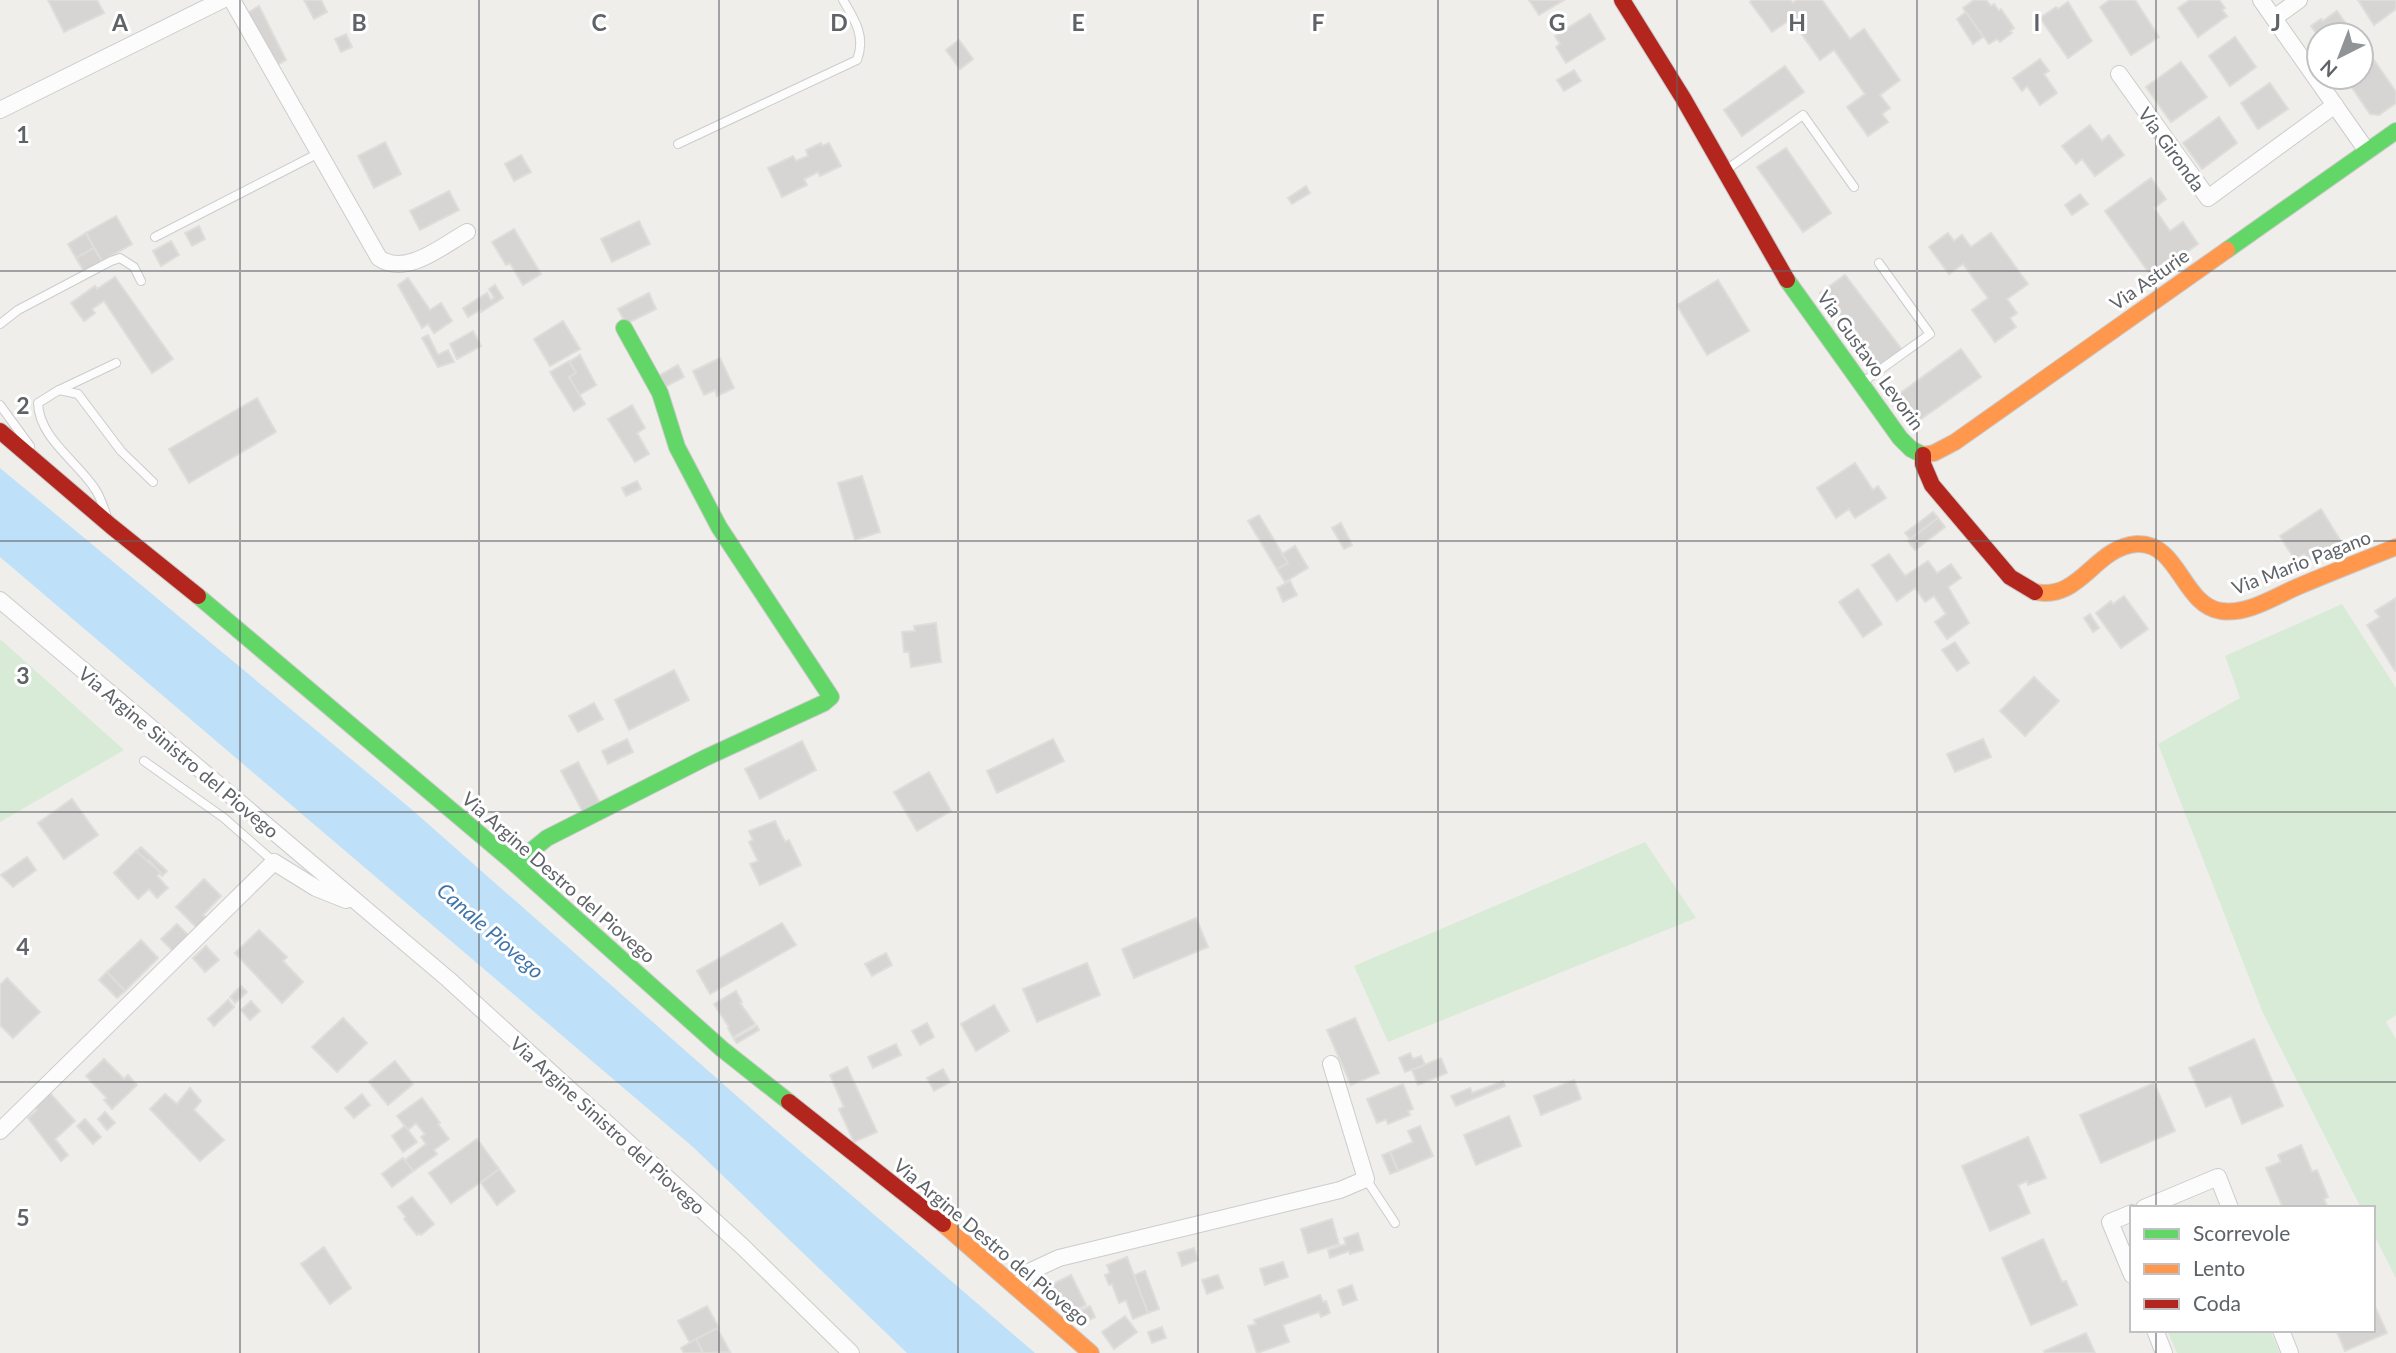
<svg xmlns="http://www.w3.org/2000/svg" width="2396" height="1353" font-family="Lato,sans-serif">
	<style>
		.green { fill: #d8ebd6 }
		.water { fill: #bfe0f9 }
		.building { fill: #d6d5d3; stroke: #deddd9; stroke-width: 2 }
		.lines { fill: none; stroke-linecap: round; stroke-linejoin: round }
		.lane-casing { stroke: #cbcccc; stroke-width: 10 }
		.street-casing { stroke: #cbcccc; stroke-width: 18 }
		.fast-casing { stroke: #cacacb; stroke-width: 18 }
		.slow-casing { stroke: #cacacb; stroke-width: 18 }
		.jam-casing { stroke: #cacacb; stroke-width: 18 }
		.lane { stroke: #fdfcfc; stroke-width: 8 }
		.street { stroke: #fdfcfc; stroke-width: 16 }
		.fast { stroke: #63d668; stroke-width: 16 }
		.slow { stroke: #ff974d; stroke-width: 16 }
		.jam { stroke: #b3261e; stroke-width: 16 }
		.grid { fill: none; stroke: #5f6368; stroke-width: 2; stroke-opacity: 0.55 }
		.labels { text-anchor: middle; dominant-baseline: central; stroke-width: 6; stroke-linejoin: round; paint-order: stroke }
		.street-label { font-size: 19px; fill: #5f6368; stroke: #fff }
		.water-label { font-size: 21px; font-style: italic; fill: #4174aa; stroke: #fff }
		.grid-label { font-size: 23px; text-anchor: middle; font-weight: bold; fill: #5f6368; stroke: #fff; stroke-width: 6; stroke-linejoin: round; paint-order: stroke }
	</style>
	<rect width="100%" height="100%" fill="#efeeea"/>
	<g class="green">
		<polygon points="2342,604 2396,688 2396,1015 2386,1022 2396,1039 2396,1278 2373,1233 2373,1208 2361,1208 2263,1013 2158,744 2240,698 2225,656"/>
		<polygon points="0,639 124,750 0,822"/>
		<polygon points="1645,842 1696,918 1388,1042 1354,966"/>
		<polygon points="2167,1330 2270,1330 2280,1353 2177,1353"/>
	</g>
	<polygon class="water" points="0,468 410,808 764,1120 1035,1353 907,1353 693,1147 0,557"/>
	<g class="building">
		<polygon points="48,0 97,0 104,13 64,32"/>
		<polygon points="304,0 321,0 327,12 314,19"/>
		<polygon points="1529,0 1564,0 1539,15"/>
		<polygon points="1753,0 1790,0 1793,3 1797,0 1822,0 1850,39 1864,29 1900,80 1880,95 1890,108 1882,114 1888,122 1868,136 1847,107 1865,94 1834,50 1820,60 1791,19 1772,32 1750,2"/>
		<polygon points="1974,0 1986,0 1991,6 1994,4 1999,11 2001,9 2014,28 2010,31 2012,33 2000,42 1997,39 1989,44 1963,8"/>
		<polygon points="2110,0 2135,0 2159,37 2131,55 2100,7"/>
		<polygon points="2190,0 2219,0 2225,8 2222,10 2227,16 2198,37 2178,8"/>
		<polygon points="2358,0 2396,0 2396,9 2374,25"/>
		<polygon points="2068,2 2092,41 2068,58 2040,18 2056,7 2058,9"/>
		<polygon points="259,6 286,60 275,66 244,15"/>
		<polygon points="2337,11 2354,35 2319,35 2319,37 2311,26 2321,19 2323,21"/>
		<polygon points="1966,12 1983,37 1973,44 1957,19"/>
		<polygon points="1590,14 1605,39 1566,63 1556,47 1560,44 1555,36"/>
		<polygon points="346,34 352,47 341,52 335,39"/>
		<polygon points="2235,37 2256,67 2230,86 2209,56"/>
		<polygon points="959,40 973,59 960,69 946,50"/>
		<polygon points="2040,59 2049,71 2044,74 2057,93 2040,105 2027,86 2022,91 2013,78"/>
		<polygon points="2374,60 2396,92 2396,103 2379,115 2370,114 2346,79 2349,77 2361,77 2361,69"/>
		<polygon points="2181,62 2207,97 2171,122 2146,87"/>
		<polygon points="1785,66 1804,92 1742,136 1724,110"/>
		<polygon points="1574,70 1581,81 1564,91 1557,80"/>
		<polygon points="2270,83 2288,109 2258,129 2241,103"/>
		<polygon points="2219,117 2237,143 2202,169 2183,143"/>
		<polygon points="2090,125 2102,141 2109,135 2124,155 2095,176 2082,159 2076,164 2062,146"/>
		<polygon points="385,142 401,174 374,188 358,156"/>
		<polygon points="821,143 822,146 829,143 841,166 820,176 818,172 804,179 807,185 782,197 768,168 793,156 796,161 808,156 806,150"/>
		<polygon points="1786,148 1831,213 1803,232 1757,167"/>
		<polygon points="521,155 531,172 514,181 505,164"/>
		<polygon points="2151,178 2166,199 2154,208 2170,231 2183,222 2198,244 2152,277 2105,211"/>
		<polygon points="1306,186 1310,193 1292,204 1288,198"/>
		<polygon points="449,191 459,210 420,230 410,211"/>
		<polygon points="2080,194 2088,204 2072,215 2065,205"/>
		<polygon points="116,216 132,244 102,261 86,233"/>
		<polygon points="639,221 650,244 612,262 601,239"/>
		<polygon points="199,226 205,239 192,246 185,233"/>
		<polygon points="514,229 541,274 523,285 510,263 506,265 492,242"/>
		<polygon points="86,233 94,248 76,258 68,244"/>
		<polygon points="1948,233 1954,241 1962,235 1971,247 1991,233 2028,284 2007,299 2017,313 2010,318 2016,327 1995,342 1972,310 1988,298 1963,264 1949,274 1929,247"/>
		<polygon points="171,241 179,255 161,266 153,251"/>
		<polygon points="94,248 103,263 85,273 76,258"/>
		<polygon points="1845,275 1903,351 1878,369 1820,293"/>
		<polygon points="115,277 173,359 152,373 104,301 92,309 95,313 84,321 71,303 95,286 97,289"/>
		<polygon points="408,278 430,310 441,303 452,321 434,333 428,324 422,328 398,285"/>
		<polygon points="1718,280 1749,331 1707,355 1677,305"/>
		<polygon points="495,285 503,298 481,312 480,310 468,317 463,308 487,293 491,300 494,298 489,289"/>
		<polygon points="649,293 656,309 626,324 618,309"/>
		<polygon points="563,321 580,349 550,366 534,339"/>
		<polygon points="473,331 481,346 457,359 450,344"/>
		<polygon points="428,335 438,355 448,350 454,362 438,367 422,338"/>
		<polygon points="1961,349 1981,377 1918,421 1899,394"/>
		<polygon points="580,355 596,385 579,395 569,377 576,373 569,362"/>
		<polygon points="720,358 734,388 717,396 715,390 704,395 693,371"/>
		<polygon points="569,361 576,373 569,377 585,404 574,411 550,372"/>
		<polygon points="678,365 684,377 661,389 655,378"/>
		<polygon points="257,398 276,432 189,483 169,449"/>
		<polygon points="632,405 645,428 637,433 649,454 635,462 608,419"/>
		<polygon points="1855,463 1873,490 1878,486 1886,498 1855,518 1849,509 1836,518 1817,488"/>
		<polygon points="862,476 880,532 855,540 838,483"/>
		<polygon points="637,481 641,489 626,496 622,488"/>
		<polygon points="2321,509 2340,540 2308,561 2304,554 2295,560 2280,536"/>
		<polygon points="1933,512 1938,518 1910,539 1905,533"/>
		<polygon points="1259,515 1288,563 1277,569 1248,521"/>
		<polygon points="1938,518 1945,527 1915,550 1908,541"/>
		<polygon points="1341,523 1352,545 1344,549 1332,528"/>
		<polygon points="1295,546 1308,568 1285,582 1277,569 1288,563 1282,554"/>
		<polygon points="1889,554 1905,576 1928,561 1937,573 1951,564 1961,578 1948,587 1969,623 1947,639 1935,622 1946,614 1934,596 1925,602 1915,588 1897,601 1872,565"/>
		<polygon points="1290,581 1297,595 1283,602 1277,588"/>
		<polygon points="1858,589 1882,624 1863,637 1839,602"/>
		<polygon points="2124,596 2148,629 2121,648 2096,613 2111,601 2113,604"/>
		<polygon points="2396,598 2396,670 2395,671 2367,625 2380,617 2375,611"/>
		<polygon points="2090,614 2099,628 2093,632 2084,618"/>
		<polygon points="936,623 941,662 911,667 909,652 904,652 902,632 915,631 914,626"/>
		<polygon points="1955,642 1969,663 1957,671 1942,650"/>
		<polygon points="674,670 689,700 629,730 615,700"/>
		<polygon points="2034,677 2059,701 2025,736 2000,711"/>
		<polygon points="594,703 603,719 578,732 569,716"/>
		<polygon points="627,739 633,752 608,764 602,751"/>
		<polygon points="1053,739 1064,761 997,793 987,771"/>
		<polygon points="1983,739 1991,757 1955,772 1947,754"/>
		<polygon points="802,741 816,770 760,799 745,769"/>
		<polygon points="578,762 602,807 585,816 561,771"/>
		<polygon points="929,772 951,811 917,831 894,792"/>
		<polygon points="72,799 98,835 64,859 38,823"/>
		<polygon points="775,821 785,842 789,840 801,865 760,885 750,864 758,861 749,842 753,840 749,831"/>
		<polygon points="141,847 167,871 162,876 149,860 147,862 136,851"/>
		<polygon points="136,851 161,873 157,876 168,888 157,898 149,889 138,899 114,873"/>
		<polygon points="27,857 36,870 13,887 1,875"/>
		<polygon points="204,879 221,896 203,915 209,920 199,930 176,907"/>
		<polygon points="1196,918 1208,947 1134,978 1122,949"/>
		<polygon points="782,923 796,945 710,994 697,971"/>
		<polygon points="177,924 190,937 174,952 161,939"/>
		<polygon points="259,930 287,957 283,961 303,982 282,1003 235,953"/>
		<polygon points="141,940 158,958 125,991 107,972"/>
		<polygon points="206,946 219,960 205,972 193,958"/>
		<polygon points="886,953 892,965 872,976 865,964"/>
		<polygon points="1087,963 1100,995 1037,1022 1023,989"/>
		<polygon points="107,972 125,991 117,998 99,980"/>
		<polygon points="7,978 40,1012 13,1038 0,1025 0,985"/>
		<polygon points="241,986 247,992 235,1003 230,997"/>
		<polygon points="736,991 742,1002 740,1003 755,1024 733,1037 728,1028 729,1027 714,1004"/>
		<polygon points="228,1000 234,1007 214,1026 208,1019"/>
		<polygon points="251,1001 260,1011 250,1020 241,1010"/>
		<polygon points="994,1005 1009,1031 976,1051 961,1024"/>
		<polygon points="343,1018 367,1043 337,1072 312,1047"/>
		<polygon points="1355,1018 1379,1073 1351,1085 1327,1030"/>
		<polygon points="927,1023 934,1037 920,1045 912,1031"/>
		<polygon points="757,1026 759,1030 737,1043 734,1039"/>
		<polygon points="2254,1039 2283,1106 2242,1124 2231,1096 2206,1107 2189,1068"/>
		<polygon points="896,1044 901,1055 873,1068 868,1057"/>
		<polygon points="1410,1053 1413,1059 1421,1056 1425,1065 1405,1072 1399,1058"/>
		<polygon points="1441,1058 1447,1073 1418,1085 1412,1070"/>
		<polygon points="104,1059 124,1079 128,1075 137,1085 112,1109 104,1100 107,1098 86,1076"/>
		<polygon points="395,1061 413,1084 388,1105 369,1082"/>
		<polygon points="847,1067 877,1132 854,1142 839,1109 844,1107 830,1075"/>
		<polygon points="943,1069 950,1082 934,1091 927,1078"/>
		<polygon points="1574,1080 1581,1099 1541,1115 1534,1096"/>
		<polygon points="1503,1081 1505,1086 1456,1106 1451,1096 1470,1088 1472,1093"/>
		<polygon points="2154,1083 2175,1131 2101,1163 2080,1115"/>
		<polygon points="1403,1084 1413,1109 1408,1111 1410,1115 1388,1124 1386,1119 1377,1123 1367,1099"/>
		<polygon points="190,1088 201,1101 194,1110 224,1140 200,1161 150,1109 165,1094 177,1104"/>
		<polygon points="49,1092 75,1121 55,1139 68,1155 61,1161 28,1118 37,1110 34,1105"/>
		<polygon points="362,1094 370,1105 354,1118 345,1108"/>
		<polygon points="422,1098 440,1123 438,1124 449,1139 434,1150 437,1154 413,1171 405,1160 426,1144 421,1137 425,1134 416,1123 408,1130 397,1116"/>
		<polygon points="105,1112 115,1123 107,1130 98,1119"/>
		<polygon points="1509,1116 1521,1146 1476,1165 1464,1135"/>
		<polygon points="85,1119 101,1137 93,1144 77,1126"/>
		<polygon points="405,1126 417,1142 403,1152 392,1136"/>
		<polygon points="1420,1126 1433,1156 1398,1171 1390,1152 1413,1142 1408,1131"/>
		<polygon points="2028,1137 2046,1178 2028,1185 2027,1181 2018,1185 2030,1213 1990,1231 1962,1166"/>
		<polygon points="477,1139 499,1169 451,1203 429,1173"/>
		<polygon points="2301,1145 2312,1172 2317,1170 2328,1197 2324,1199 2328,1208 2283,1208 2266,1168 2281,1162 2278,1155"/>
		<polygon points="1390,1152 1398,1171 1390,1174 1382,1155"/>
		<polygon points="403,1158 413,1171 392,1187 382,1174"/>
		<polygon points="499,1169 515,1191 497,1205 481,1183"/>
		<polygon points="412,1197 434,1224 421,1235 419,1233 417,1235 404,1219 406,1217 398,1207"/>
		<polygon points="1332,1219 1339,1244 1308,1253 1301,1229"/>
		<polygon points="1358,1233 1363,1250 1350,1254 1349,1251 1330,1258 1328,1250 1346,1244 1344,1238"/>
		<polygon points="2043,1239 2062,1282 2066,1281 2077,1305 2031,1325 2002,1258"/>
		<polygon points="324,1247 351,1288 330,1304 301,1264"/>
		<polygon points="1194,1248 1198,1260 1182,1266 1178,1253"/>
		<polygon points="1127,1257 1148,1313 1133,1319 1126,1300 1119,1303 1112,1284 1109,1285 1105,1275 1110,1273 1107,1265"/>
		<polygon points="1283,1262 1288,1277 1265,1285 1260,1269"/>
		<polygon points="1145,1271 1159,1309 1148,1313 1134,1275"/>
		<polygon points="1071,1275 1086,1305 1066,1315 1051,1285"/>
		<polygon points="1218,1275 1223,1288 1207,1294 1202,1280"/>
		<polygon points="1352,1285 1357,1300 1343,1305 1338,1290"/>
		<polygon points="1320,1295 1323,1302 1326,1301 1330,1313 1321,1317 1319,1312 1283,1325 1289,1342 1257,1353 1248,1326 1256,1324 1254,1320"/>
		<polygon points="2373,1302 2387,1333 2345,1351 2336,1330 2373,1330"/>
		<polygon points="707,1306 719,1328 690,1343 678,1321"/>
		<polygon points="1090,1306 1095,1317 1081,1324 1076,1313"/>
		<polygon points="1125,1316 1137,1332 1114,1349 1102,1332"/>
		<polygon points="1162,1327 1166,1338 1152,1343 1148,1332"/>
		<polygon points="717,1328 730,1352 703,1353 696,1339"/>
		<polygon points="2086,1333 2095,1353 2045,1353 2044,1351"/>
		<polygon points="696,1339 703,1353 684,1353 681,1348"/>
	</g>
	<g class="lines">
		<g class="lane-casing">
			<g id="lane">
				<path d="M678,144L857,60C866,37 855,20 843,0"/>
				<polyline points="1726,170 1803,115 1854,187"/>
				<polyline points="155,237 319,153"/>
				<polyline points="0,324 18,310 111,261 120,258 134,267 141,281"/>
				<polyline points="1863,382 1930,334 1879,263"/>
				<polyline points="59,390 116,363"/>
				<polyline points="0,405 30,446"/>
				<path d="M106,514C103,506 100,496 95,489C77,461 39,438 38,403L59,390L78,394L121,451L153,482"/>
				<polyline points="144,761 224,818 274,862"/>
				<polyline points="1366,1179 1395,1223"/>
			</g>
		</g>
		<g class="street-casing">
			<g id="street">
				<path d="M232,0L379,258C406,277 442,246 467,232"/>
				<polyline points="2261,0 2367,151"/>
				<polyline points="2274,18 2299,0"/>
				<polyline points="2119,74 2208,198 2335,105"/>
				<polyline points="0,110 222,0"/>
				<polyline points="0,600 448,979 743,1247 851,1353"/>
				<polyline points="0,1131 274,862 316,888 346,900"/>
				<polyline points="2144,1208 2218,1177 2230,1208"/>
				<polyline points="2132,1213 2110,1222 2132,1275"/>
				<polyline points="1016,1287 1031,1271 1059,1258 1340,1190 1366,1179 1331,1064"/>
				<polyline points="2155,1330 2164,1353"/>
				<polyline points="2281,1330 2290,1353"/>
			</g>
		</g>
		<g class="fast-casing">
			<g id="fast">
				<polyline points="2227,250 2396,131"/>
				<polyline points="1787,280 1900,438 1911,449 1923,455"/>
				<polyline points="198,596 515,864 722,1049 789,1102"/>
				<polyline points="515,864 547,838 705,758 824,703 831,697 719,527 677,447 660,393 624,328"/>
			</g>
		</g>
		<g class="slow-casing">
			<g id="slow">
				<polyline points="1923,455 1934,453 1955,442 2227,250"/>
				<path d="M2035,592C2081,601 2094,547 2137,544C2179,542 2182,605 2221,611C2247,615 2274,597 2297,587C2330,573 2363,560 2396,547"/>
				<polyline points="943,1224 1091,1353"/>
			</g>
		</g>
		<g class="jam-casing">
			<g id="jam">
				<polyline points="1622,0 1683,98 1787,280"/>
				<polyline points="0,431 111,526 198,596"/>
				<polyline points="1923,455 1923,464 1932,485 2010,577 2035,592"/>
				<polyline points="789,1102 943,1224"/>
			</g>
		</g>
		<use href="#lane" class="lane"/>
		<use href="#street" class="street"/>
		<use href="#fast" class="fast"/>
		<use href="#slow" class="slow"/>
		<use href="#jam" class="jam"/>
	</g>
	<path class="grid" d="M240,0V1353M479,0V1353M719,0V1353M958,0V1353M1198,0V1353M1438,0V1353M1677,0V1353M1917,0V1353M2156,0V1208M0,271H2396M0,541H2396M0,812H2396M0,1082H2396M2156,1330V1353"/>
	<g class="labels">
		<g class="street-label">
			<text transform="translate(2172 149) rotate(54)">Via Gironda</text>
			<text transform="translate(2149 279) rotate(-35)">Via Asturie</text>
			<text transform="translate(1871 360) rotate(54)">Via Gustavo Levorin</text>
			<text transform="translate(2301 562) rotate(-21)">Via Mario Pagano</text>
			<text transform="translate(179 752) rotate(40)">Via Argine Sinistro del Piovego</text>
			<text transform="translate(559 877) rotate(41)">Via Argine Destro del Piovego</text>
			<text transform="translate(608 1125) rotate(42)">Via Argine Sinistro del Piovego</text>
			<text transform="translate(992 1242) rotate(40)">Via Argine Destro del Piovego</text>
		</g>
		<g class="water-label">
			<text transform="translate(491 930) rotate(41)">Canale Piovego</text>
		</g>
	</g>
	<g class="grid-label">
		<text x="120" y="31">A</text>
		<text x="359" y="31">B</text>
		<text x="599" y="31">C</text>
		<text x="839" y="31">D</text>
		<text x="1078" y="31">E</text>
		<text x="1318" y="31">F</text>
		<text x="1557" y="31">G</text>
		<text x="1797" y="31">H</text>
		<text x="2037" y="31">I</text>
		<text x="2276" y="31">J</text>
		<text x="23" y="143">1</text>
		<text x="23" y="414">2</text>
		<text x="23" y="684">3</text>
		<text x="23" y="955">4</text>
		<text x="23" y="1226">5</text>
	</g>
	<rect x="2130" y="1206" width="245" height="126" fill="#ffffff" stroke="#bfc1c3" stroke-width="2"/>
	<rect x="2144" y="1229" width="35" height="10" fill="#63d668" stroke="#bfc1c3" stroke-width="2"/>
	<text x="2193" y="1241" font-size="21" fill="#5f6368">Scorrevole</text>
	<rect x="2144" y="1264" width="35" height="10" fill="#ff974d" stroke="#bfc1c3" stroke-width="2"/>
	<text x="2193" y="1276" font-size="21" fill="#5f6368">Lento</text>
	<rect x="2144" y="1299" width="35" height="10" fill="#b3261e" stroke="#bfc1c3" stroke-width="2"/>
	<text x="2193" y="1311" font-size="21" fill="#5f6368">Coda</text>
	<g transform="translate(2340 56) rotate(222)"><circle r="33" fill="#ffffff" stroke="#bfc1c3" stroke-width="2"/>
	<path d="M0-5L12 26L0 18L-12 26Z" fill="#919496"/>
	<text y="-10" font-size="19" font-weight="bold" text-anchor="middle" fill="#5f6368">N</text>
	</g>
</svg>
